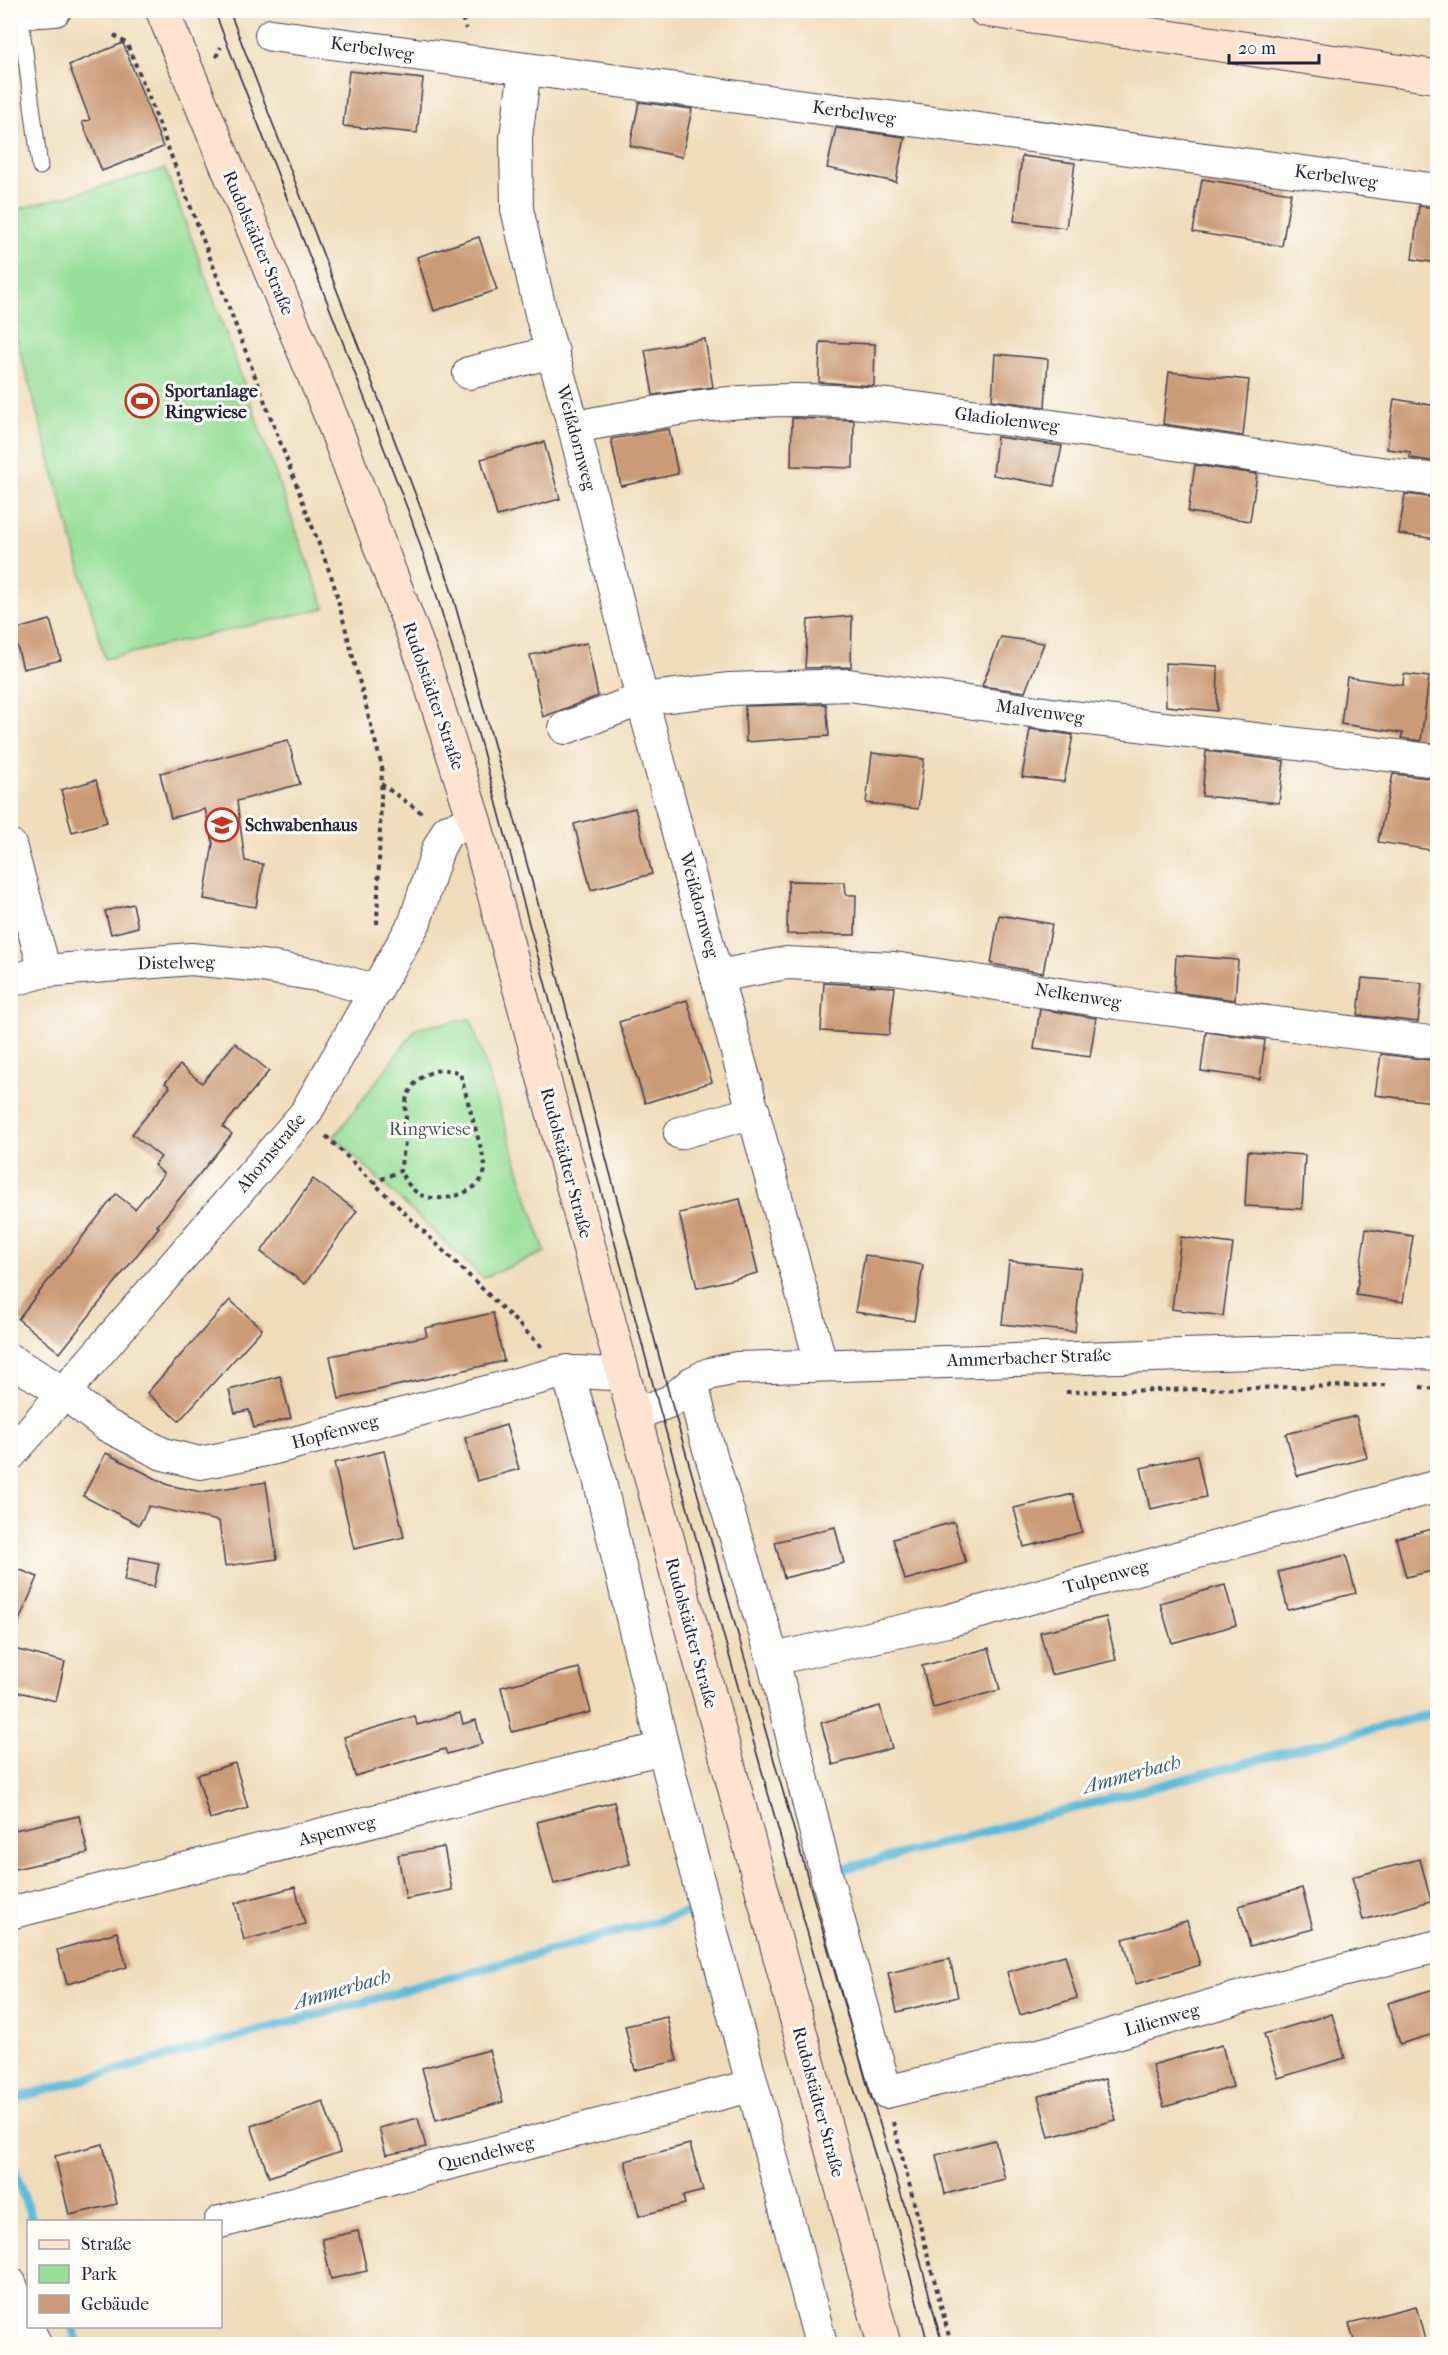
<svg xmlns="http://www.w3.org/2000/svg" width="1448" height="2355" font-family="'IM FELL French Canon',serif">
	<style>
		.green { fill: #97df98; stroke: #5c806a; stroke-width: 1.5 }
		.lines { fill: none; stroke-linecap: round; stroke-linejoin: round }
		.stream { stroke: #5cbbda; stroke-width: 9 }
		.building { fill: #cb9b77 }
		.service-casing { stroke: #413e4e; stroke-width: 17 }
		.minor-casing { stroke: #413e4e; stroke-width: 34 }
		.secondary-casing { stroke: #413e4e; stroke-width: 35 }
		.path { stroke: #413e4e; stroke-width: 4; stroke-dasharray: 4.5 4.5; stroke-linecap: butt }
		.service { stroke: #fff; stroke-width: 15 }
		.minor { stroke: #fff; stroke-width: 32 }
		.secondary { stroke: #fee3d1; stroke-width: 33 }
		.tram { stroke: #22223b; stroke-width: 1.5 }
		.labels { text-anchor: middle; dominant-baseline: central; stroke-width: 6; stroke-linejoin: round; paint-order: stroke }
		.street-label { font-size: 18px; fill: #22223b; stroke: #fdfcf7 }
		.poi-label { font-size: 18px; font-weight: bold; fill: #22223b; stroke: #fdfcf7; text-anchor: start }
		.park-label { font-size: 18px; fill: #455b57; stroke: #fdfcf7 }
		.water-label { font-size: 20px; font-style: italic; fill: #395f7b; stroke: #fdfcf7 }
	</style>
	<rect width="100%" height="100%" fill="#fdfcf7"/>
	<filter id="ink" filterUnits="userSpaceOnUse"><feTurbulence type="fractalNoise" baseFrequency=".0167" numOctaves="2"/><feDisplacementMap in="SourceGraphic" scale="12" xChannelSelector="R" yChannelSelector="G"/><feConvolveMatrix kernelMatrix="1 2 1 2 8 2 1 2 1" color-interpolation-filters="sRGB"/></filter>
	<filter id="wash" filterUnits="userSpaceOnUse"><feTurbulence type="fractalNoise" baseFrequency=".008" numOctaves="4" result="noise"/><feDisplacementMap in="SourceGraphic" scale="24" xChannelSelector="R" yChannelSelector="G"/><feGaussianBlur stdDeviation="1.35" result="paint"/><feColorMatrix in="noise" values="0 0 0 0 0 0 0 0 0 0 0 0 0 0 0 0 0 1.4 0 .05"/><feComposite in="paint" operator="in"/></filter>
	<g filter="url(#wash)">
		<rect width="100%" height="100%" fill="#f0dcba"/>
		<g class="green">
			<path d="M165,169C222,314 269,462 325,608L105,659L11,318V270L15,210Z"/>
			<polygon points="471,1019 545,1252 483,1278 334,1137 417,1028"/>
		</g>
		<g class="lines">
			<g class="stream">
				<polyline points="836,1871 1438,1712"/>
				<polyline points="10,2103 24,2096 685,1913"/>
				<polyline points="10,2158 33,2222"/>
				<polyline points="72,2326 78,2344"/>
			</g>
		</g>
		<g id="blocks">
			<g class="building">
				<polygon points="123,43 163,147 102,171 82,122 90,120 69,65"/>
				<polygon points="349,71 423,79 417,133 343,126"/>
				<polygon points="639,102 692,109 682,157 630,146"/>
				<polygon points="836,128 905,137 896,182 827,168"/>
				<polygon points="1022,156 1075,163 1066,228 1014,221"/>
				<polygon points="1202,179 1291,193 1282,246 1193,232"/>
				<polygon points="1419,206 1437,208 1437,263 1412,259"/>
				<polygon points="479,237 497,290 434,311 417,257"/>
				<polygon points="705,339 713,387 653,395 645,350"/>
				<polygon points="820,342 875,344 874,386 819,382"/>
				<polygon points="995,354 1048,359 1045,407 992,400"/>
				<polygon points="1169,372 1249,380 1243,436 1163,424"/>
				<polygon points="1394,399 1437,406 1437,462 1410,458 1410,452 1387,449"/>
				<polygon points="792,418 854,420 853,468 791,466"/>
				<polygon points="669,429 678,474 621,486 611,439"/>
				<polygon points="997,437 1062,446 1054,486 993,475"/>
				<polygon points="544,442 560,499 497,516 481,459"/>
				<polygon points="1195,465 1257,474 1250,521 1188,512"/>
				<polygon points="1405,494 1437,498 1437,539 1399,534"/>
				<polygon points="852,616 851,667 805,668 808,620"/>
				<polygon points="50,620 61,660 23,669 13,630"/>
				<polygon points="1001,637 1044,643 1025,692 982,686"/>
				<polygon points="587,643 598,696 543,717 530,655"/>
				<polygon points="1165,663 1218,666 1217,711 1166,706"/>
				<polygon points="1404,674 1429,677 1421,741 1401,738 1403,733 1341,724 1347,677 1403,685"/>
				<polygon points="826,704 829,736 746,742 745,706"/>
				<polygon points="1030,729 1073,735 1064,782 1022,777"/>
				<polygon points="288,740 300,784 237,801 245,861 263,864 256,907 204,899 213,843 205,809 171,818 160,773"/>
				<polygon points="1206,751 1284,761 1279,803 1202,796"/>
				<polygon points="872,753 924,759 918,809 866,803"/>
				<polygon points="1393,774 1437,779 1437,851 1378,842"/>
				<polygon points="96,780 107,822 72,832 61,790"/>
				<polygon points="635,808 652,874 591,890 574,824"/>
				<polygon points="788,881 845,882 846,895 856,895 855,935 787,934"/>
				<polygon points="133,904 138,927 111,934 105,911"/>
				<polygon points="999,915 1052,924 1043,973 991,964"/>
				<polygon points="1176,955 1238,960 1235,1000 1174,992"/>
				<polygon points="1362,978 1422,983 1418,1022 1358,1015"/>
				<polygon points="824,983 895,987 889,1035 821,1031"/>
				<polygon points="687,1000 712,1082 645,1103 619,1022"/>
				<polygon points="1040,1009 1096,1018 1090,1057 1034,1049"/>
				<polygon points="1206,1032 1265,1040 1260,1079 1201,1071"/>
				<polygon points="235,1043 269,1071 223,1127 232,1134 157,1226 159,1227 60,1353 18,1319 116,1194 135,1209 164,1174 154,1165 161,1157 132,1134 170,1087 165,1083 180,1065 202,1083"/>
				<polygon points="1381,1054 1437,1061 1433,1102 1375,1095"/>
				<polygon points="1248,1151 1305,1155 1302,1209 1245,1206"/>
				<polygon points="313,1179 357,1211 305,1284 261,1252"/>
				<polygon points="740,1199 758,1273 697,1288 679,1213"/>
				<polygon points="1366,1229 1413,1236 1403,1302 1356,1295"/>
				<polygon points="1181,1237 1233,1244 1223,1316 1172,1309"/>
				<polygon points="865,1255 923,1265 914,1321 855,1312"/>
				<polygon points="1009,1261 1081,1268 1075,1332 1002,1324"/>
				<polygon points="230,1300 262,1329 179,1421 147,1393"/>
				<polygon points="493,1313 504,1361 339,1399 330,1356 427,1336 425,1328"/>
				<polygon points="280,1376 291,1418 254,1428 249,1410 235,1413 229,1390"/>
				<polygon points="1356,1416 1367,1458 1297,1476 1286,1434"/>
				<polygon points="506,1425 519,1469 477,1481 465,1438"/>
				<polygon points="384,1451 404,1537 354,1549 334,1463"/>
				<polygon points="106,1453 168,1485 201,1492 266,1482 277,1559 225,1566 219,1521 149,1506 139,1525 83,1496"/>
				<polygon points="1197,1455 1206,1497 1150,1509 1141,1468"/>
				<polygon points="1073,1494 1082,1532 1024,1547 1014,1508"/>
				<polygon points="954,1522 966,1563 905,1580 893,1539"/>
				<polygon points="835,1527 844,1563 784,1578 775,1542"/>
				<polygon points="1437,1528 1437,1570 1406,1577 1396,1538"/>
				<polygon points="1346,1555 1356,1593 1288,1610 1278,1572"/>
				<polygon points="129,1557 159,1563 154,1587 124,1581"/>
				<polygon points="10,1566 38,1577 10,1641"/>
				<polygon points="1225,1585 1236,1625 1172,1643 1160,1603"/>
				<polygon points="1106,1617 1116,1660 1051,1675 1040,1632"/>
				<polygon points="10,1648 65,1662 56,1701 10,1690"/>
				<polygon points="989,1648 1000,1690 933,1708 922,1666"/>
				<polygon points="579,1668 591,1712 512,1732 501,1687"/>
				<polygon points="880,1706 892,1748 833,1765 821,1723"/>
				<polygon points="460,1713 463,1724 476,1720 482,1744 447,1754 445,1749 355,1776 344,1737 415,1716 417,1725"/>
				<polygon points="235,1763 248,1808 210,1819 197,1775"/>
				<polygon points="614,1802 630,1864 554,1884 537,1822"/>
				<polygon points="79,1816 88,1853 10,1870 10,1831"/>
				<polygon points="444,1847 452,1890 406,1899 398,1855"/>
				<polygon points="1420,1859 1431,1901 1363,1920 1352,1877"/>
				<polygon points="295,1887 305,1924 244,1940 235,1903"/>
				<polygon points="1302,1888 1313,1929 1250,1946 1239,1906"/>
				<polygon points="1187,1921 1200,1965 1136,1984 1123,1939"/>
				<polygon points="117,1932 127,1967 67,1984 57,1950"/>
				<polygon points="1065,1955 1077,1998 1020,2015 1007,1972"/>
				<polygon points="950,1959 958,1997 897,2012 888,1973"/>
				<polygon points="1437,1988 1437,2033 1400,2044 1388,2003"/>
				<polygon points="1332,2014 1345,2058 1278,2078 1264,2034"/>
				<polygon points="667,2017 677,2061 635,2070 625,2026"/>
				<polygon points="1222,2045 1233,2087 1164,2107 1152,2065"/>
				<polygon points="489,2050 503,2102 436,2120 422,2068"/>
				<polygon points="1105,2079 1116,2120 1049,2137 1038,2096"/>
				<polygon points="323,2101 340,2152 269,2177 251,2126"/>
				<polygon points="418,2118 426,2147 386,2155 379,2128"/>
				<polygon points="995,2140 1005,2179 945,2194 936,2155"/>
				<polygon points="103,2144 117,2204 69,2215 55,2156"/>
				<polygon points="690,2144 703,2191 683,2196 685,2204 639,2216 625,2161"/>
				<polygon points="358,2231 367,2271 331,2279 322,2239"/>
				<polygon points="1416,2306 1426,2344 1355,2344 1349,2323"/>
			</g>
		</g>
	</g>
	<g filter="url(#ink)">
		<use href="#blocks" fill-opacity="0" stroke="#413e4e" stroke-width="1.5"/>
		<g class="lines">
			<g class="service-casing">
				<polyline id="service" points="20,13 40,167"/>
			</g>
			<g class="minor-casing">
				<g id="minor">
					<polyline points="10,13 55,10"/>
					<polyline points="271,35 1438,190"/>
					<polyline points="525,69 516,137 517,209 542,318 574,427 642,699 821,1364"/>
					<polyline points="469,373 553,352"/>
					<path d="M574,427C635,416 696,404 758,401C844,396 931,410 1016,421C1156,440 1296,464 1438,480"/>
					<polyline points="565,728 642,699 730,689 849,685 1072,717 1438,761"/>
					<polyline points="10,845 45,971"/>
					<polyline points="718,976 786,963 894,968 1116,1003 1438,1043"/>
					<polyline points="10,981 45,971 191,959 262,966 328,977 377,991"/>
					<polyline points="680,1133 754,1112"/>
					<path d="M10,1360L63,1392L106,1425L163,1454L200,1463L275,1448L558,1373C579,1369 599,1376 622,1373"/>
					<polyline points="567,1371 598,1474 663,1748 821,2344"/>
					<polyline points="692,1383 705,1436 773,1659 826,1874 886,2092 1055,2051 1244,1996 1438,1946"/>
					<polyline points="633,1415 671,1401 692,1383 709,1374 736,1368 1291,1352 1374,1351 1438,1354"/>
					<polyline points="10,1455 305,1114 415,922 438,849 448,830 475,823"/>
					<polyline points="773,1659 947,1621 1438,1486"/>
					<polyline points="10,1913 663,1748"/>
					<polyline points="220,2222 751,2086"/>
					<polyline points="10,2283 35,2344"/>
				</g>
			</g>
			<g class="secondary-casing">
				<g id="secondary">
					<polyline points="162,10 332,419 423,660 475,823 884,2344"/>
					<polyline points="985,10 1438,77"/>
				</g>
			</g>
			<g class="path">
				<polyline points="459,10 466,29"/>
				<polyline points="114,35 127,44 145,87 333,581 382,767 377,924"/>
				<polyline points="216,57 221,47"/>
				<polyline points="381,784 422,813"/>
				<polyline points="326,1136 542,1347"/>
				<path d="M373,1183L400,1171C402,1157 406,1143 406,1129C407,1121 404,1109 406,1101C413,1076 436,1064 460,1073L483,1156C484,1160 486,1167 485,1170C481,1194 440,1204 421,1195C411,1190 405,1180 400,1171"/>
				<polyline points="1420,1387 1438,1389"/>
				<polyline points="1066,1392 1388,1385"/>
				<polyline points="893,2122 951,2344"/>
			</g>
			<use href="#service" class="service"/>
			<use href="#minor" class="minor"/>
			<use href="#secondary" class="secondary"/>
			<g class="tram">
				<polyline points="214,10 411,518 433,583 480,741 659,1407 831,2016 895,2218 928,2344"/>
				<polyline points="229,10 448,579 539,907 671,1401 847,2015 916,2244 942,2344"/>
			</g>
		</g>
	</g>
	<defs>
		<g id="stadium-ring" transform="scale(1.725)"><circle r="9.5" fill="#fdfcf7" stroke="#c8321e" stroke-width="1.5"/><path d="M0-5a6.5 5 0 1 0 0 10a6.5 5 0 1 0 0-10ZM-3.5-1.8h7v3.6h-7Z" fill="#c8321e"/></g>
		<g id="school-ring" transform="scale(1.725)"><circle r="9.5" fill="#fdfcf7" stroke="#c8321e" stroke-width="1.5"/><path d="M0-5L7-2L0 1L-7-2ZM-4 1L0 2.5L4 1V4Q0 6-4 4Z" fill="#c8321e"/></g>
	</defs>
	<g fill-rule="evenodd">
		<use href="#stadium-ring" x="142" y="401"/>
		<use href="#school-ring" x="222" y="825"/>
	</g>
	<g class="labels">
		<g class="street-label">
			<text transform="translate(372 49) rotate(8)">Kerbelweg</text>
			<text transform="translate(854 113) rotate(8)">Kerbelweg</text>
			<text transform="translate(1336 177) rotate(8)">Kerbelweg</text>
			<text transform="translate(258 243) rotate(67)">Rudolstädter Straße</text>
			<text transform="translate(1007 420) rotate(7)">Gladiolenweg</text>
			<text transform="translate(576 438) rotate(75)">Weißdornweg</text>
			<text transform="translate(433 696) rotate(71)">Rudolstädter Straße</text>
			<text transform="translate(1040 712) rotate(8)">Malvenweg</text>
			<text transform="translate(699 905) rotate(75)">Weißdornweg</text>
			<text transform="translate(176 963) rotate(-1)">Distelweg</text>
			<text transform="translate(1078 996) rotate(9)">Nelkenweg</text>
			<text transform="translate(271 1153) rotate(-50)">Ahornstraße</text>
			<text transform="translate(566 1163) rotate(75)">Rudolstädter Straße</text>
			<text transform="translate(1029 1358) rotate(-2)">Ammerbacher Straße</text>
			<text transform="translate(335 1432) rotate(-15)">Hopfenweg</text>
			<text transform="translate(1106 1577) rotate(-15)">Tulpenweg</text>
			<text transform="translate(691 1633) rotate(75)">Rudolstädter Straße</text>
			<text transform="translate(337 1831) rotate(-14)">Aspenweg</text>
			<text transform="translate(1162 2020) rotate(-16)">Lilienweg</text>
			<text transform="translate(818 2102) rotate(75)">Rudolstädter Straße</text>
			<text transform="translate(486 2154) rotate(-14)">Quendelweg</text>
		</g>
		<g class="poi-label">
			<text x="165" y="391">Sportanlage<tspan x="165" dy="21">Ringwiese</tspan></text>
			<text x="245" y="825">Schwabenhaus</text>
		</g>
		<g class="park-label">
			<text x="430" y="1129">Ringwiese</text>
		</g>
		<g class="water-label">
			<text transform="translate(1132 1774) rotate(-15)">Ammerbach</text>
			<text transform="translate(342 1989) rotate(-16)">Ammerbach</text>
		</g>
	</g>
	<rect width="1448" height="2355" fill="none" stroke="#fdfcf7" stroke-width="36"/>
	<rect x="27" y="2220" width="195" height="108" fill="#fdfcf7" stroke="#a5a5ac" stroke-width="1.5"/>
	<rect x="39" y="2240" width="30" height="9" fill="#fee3d1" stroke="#a5a5ac" stroke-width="1.5"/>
	<text x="81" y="2250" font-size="18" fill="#22223b">Straße</text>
	<rect x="39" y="2265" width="30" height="18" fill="#97df98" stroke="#a5a5ac" stroke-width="1.5"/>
	<text x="81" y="2280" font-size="18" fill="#22223b">Park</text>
	<rect x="39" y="2295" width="30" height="18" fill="#cb9b77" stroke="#a5a5ac" stroke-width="1.5"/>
	<text x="81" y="2310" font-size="18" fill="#22223b">Gebäude</text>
	<path d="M1229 54v9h90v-9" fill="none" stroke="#22223b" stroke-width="3"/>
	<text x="1238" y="54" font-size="18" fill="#22223b" stroke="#fdfcf7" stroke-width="4.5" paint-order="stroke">20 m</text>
</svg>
